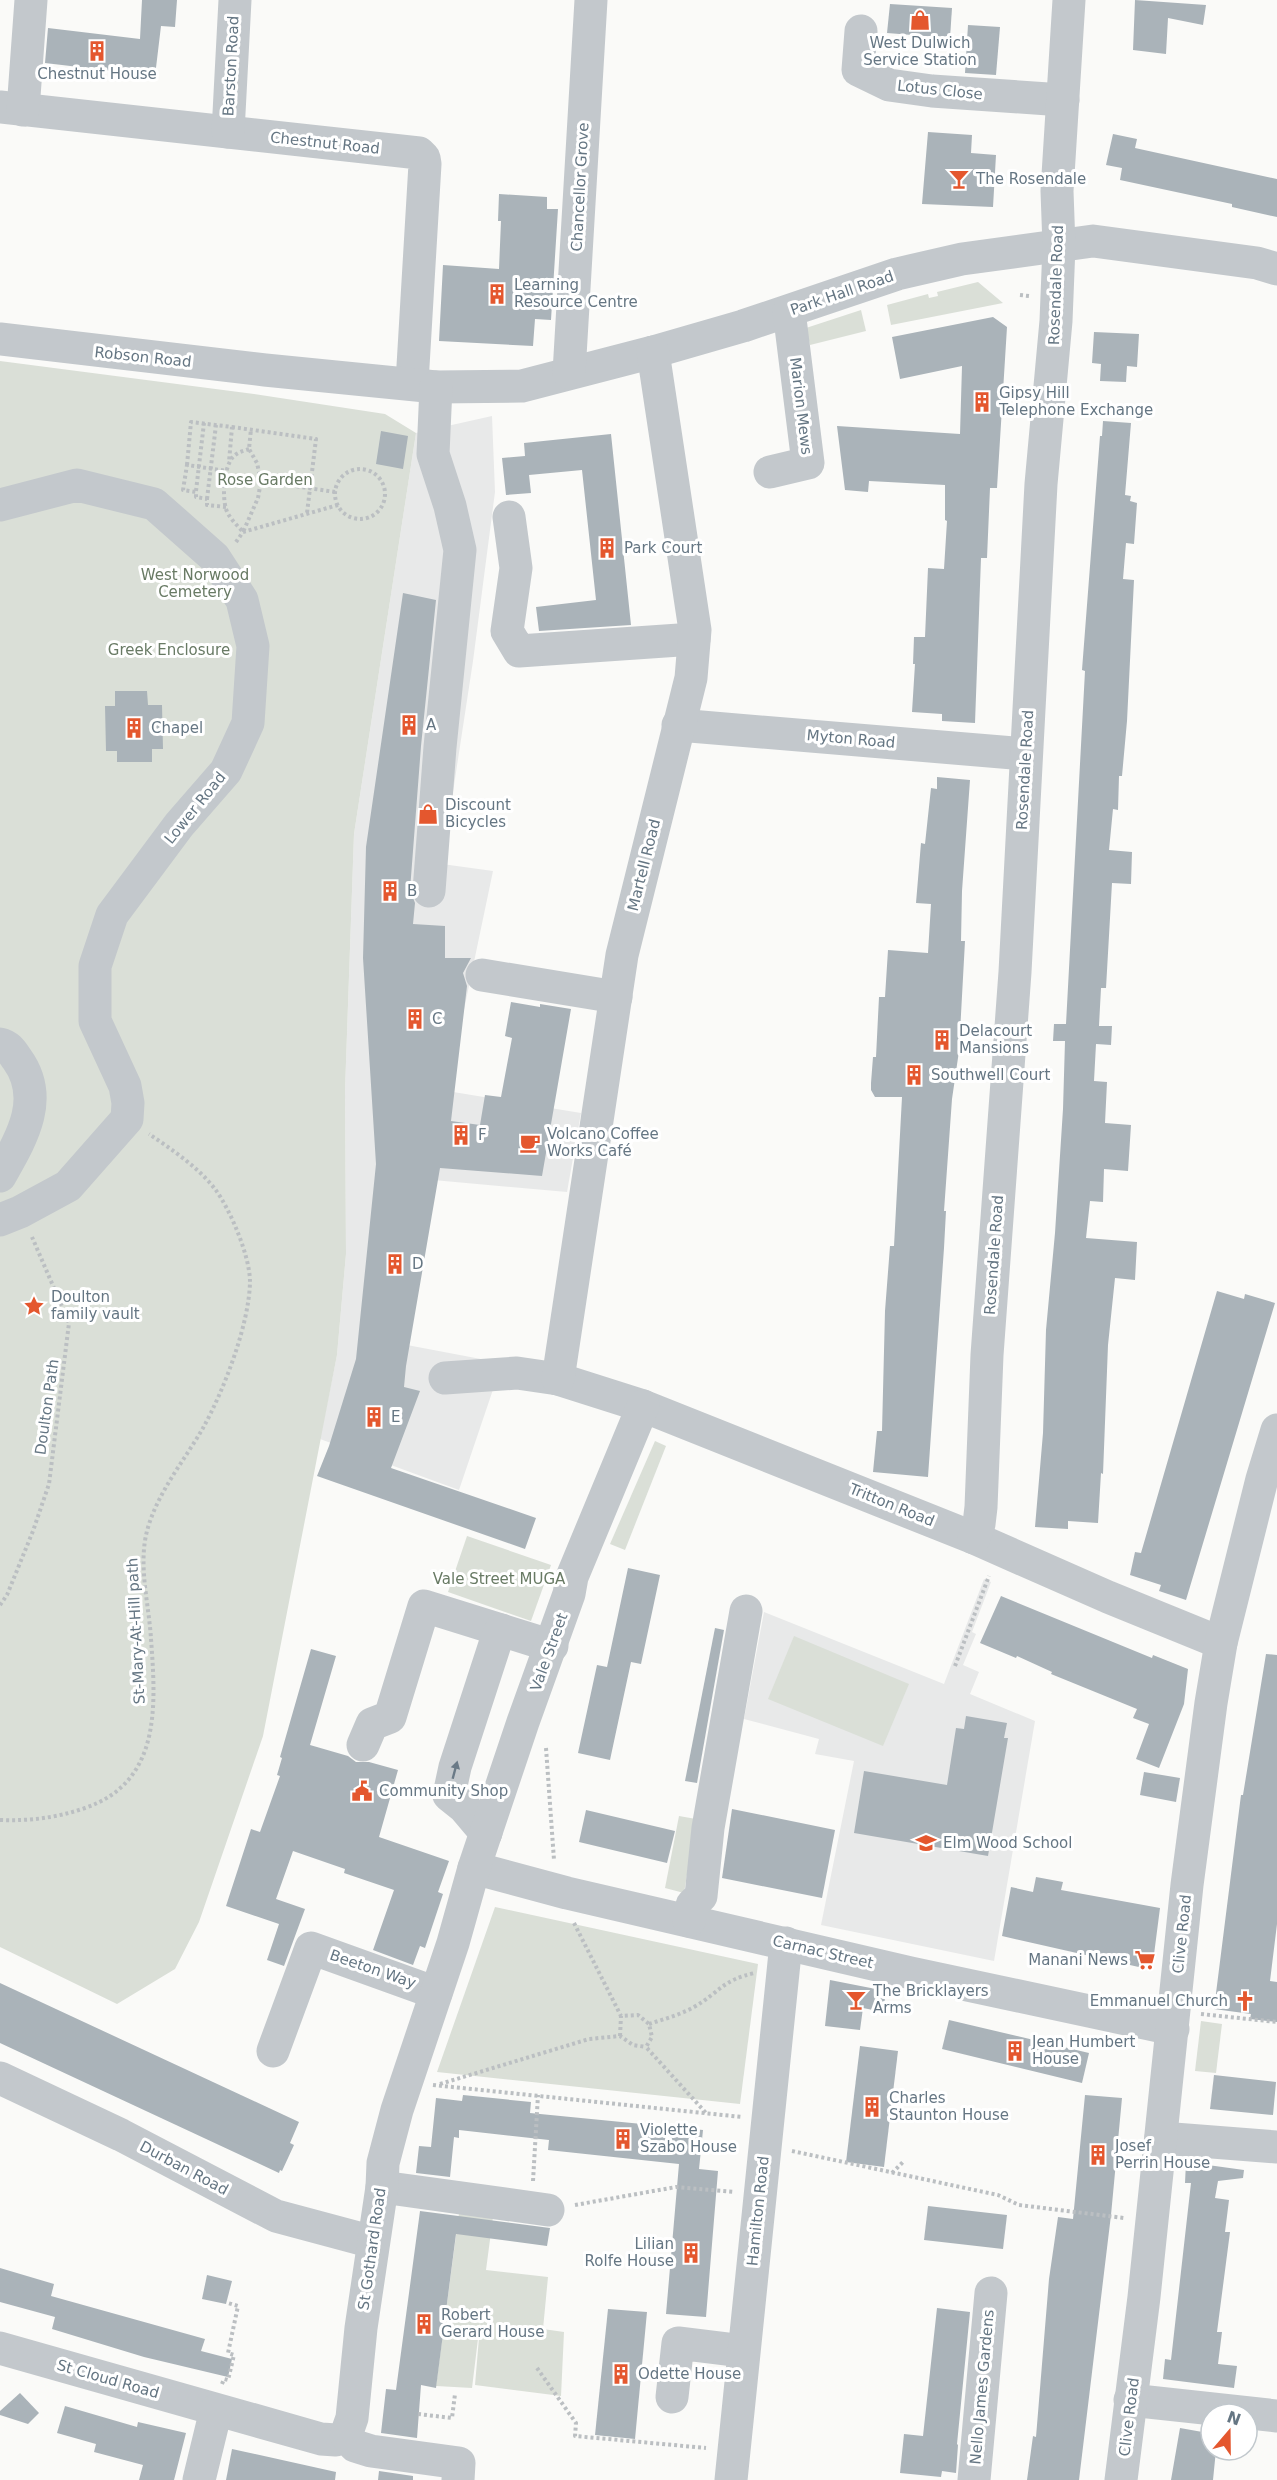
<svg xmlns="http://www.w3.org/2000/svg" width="1277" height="2480" font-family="'DejaVu Sans',sans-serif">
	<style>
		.built { fill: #e8e9e9 }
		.green { fill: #dadfd7 }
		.building { fill: #aab3b9 }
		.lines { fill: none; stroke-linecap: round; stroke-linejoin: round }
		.path { stroke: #bbbfc2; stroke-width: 4; stroke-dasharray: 3 3; stroke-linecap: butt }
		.minor { stroke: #c3c8cc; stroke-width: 33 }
		.oneway { fill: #6a7a87 }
		.labels { text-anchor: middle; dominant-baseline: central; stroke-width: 6; stroke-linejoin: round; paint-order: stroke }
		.poi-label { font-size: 15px; fill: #657683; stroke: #fff; text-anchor: start }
		.street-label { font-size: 15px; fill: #657683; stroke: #fff }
		.park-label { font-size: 15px; fill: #687a64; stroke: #fff }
	</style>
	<rect width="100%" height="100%" fill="#fafaf8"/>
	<g class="built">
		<polygon points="492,416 495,492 473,661 442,864 493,871 447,1091 581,1113 567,1192 433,1180 407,1345 502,1363 459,1490 320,1439 337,1355 346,1254 345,1091 354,834 416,433"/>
		<polygon points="984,1579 991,1582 972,1632 976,1634 963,1665 979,1672 970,1694 1035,1721 994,1961 821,1925 854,1761 815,1754 819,1739 744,1719 764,1612 944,1684"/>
	</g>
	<g class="green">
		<polygon points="978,282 1003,303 891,325 887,305 928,294 929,298 938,296 937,292"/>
		<polygon points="861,310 866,331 810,345 806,328"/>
		<polygon points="0,361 254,394 385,414 416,433 354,834 345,1091 346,1254 337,1355 263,1736 199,1922 175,1969 117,2004 0,1947"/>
		<polygon points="655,1441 666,1446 625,1550 610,1544"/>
		<polygon points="467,1536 551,1565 531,1621 448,1592"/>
		<polygon points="794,1636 909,1684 883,1746 768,1699"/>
		<polygon points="679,1816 696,1819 684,1893 665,1888"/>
		<polygon points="495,1907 758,1964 740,2104 437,2072"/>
		<polygon points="1201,2021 1222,2024 1216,2073 1195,2071"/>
		<polygon points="459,2213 493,2217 486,2270 548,2277 543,2329 564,2332 561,2396 475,2385 481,2314 472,2388 436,2386"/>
	</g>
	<g class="building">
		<polygon points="142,0 177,0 175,27 161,26 155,76 45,63 48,28 140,39"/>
		<polygon points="1135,0 1206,5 1203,25 1168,18 1166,54 1133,50"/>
		<polygon points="890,4 952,8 950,38 887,33"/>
		<polygon points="968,25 1000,27 996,75 965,73"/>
		<polygon points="928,132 972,135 971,153 996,155 993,207 922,204"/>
		<polygon points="1113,134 1137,139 1135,148 1277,179 1277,217 1232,207 1232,204 1120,180 1122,168 1106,165"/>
		<polygon points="499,194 547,197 547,209 558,209 551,320 535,319 533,346 439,341 443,265 499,269 501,221 498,221"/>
		<polygon points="993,317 1007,327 997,488 990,488 987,558 981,558 975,723 942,721 942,714 912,712 915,664 913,664 914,637 925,637 928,568 944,569 947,521 945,520 945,485 869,481 868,492 845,490 837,426 960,434 962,366 900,379 892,337"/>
		<polygon points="1094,332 1139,334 1137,367 1127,366 1126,382 1100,381 1101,364 1092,363"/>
		<polygon points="1103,421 1131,423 1125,495 1131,496 1130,501 1137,503 1134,544 1126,543 1123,579 1134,580 1127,721 1122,776 1119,776 1118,810 1113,809 1109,850 1132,852 1131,884 1112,883 1106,988 1101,988 1099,1026 1112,1026 1111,1045 1096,1044 1094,1081 1107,1082 1105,1123 1131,1125 1128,1171 1104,1169 1103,1202 1090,1201 1086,1238 1137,1242 1135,1280 1115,1278 1108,1345 1103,1474 1101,1473 1098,1523 1068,1521 1068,1529 1035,1527 1043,1433 1046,1330 1055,1233 1063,1109 1065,1041 1053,1041 1054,1024 1066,1024 1085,671 1082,670 1100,436 1102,436"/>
		<polygon points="381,431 408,436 403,469 376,464"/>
		<polygon points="611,434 631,625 539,631 536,607 596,600 582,470 529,475 531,493 506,495 502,458 525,456 524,443"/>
		<polygon points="403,593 436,600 421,746 410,890 415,903 413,924 445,926 445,958 471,958 463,973 467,986 451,1121 480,1125 485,1095 501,1097 512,1038 505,1036 511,1002 540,1007 540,1004 571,1009 542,1176 440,1168 406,1366 404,1387 420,1391 391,1468 536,1518 525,1549 317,1476 329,1446 356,1359 376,1164 363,958 366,847"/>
		<polygon points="115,691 147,691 148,705 162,705 163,749 152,749 152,762 117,762 117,751 106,751 105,706 115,706"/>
		<polygon points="937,777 970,780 962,891 961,941 965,941 959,1051 952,1099 944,1211 946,1211 944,1248 928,1477 873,1472 877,1431 882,1431 885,1311 890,1246 894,1246 902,1097 875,1097 871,1090 871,1083 873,1057 876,1057 879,997 885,997 888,950 928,953 931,904 916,903 921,843 925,844 931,788 937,789"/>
		<polygon points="1217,1291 1244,1299 1245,1294 1275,1303 1186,1600 1159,1591 1161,1585 1130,1575 1135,1552 1141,1553"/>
		<polygon points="628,1568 660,1575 641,1664 631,1662 610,1760 578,1753 597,1665 607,1667"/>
		<polygon points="1001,1596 1152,1658 1153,1655 1188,1669 1184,1704 1159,1768 1136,1759 1149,1724 1133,1718 1137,1709 1051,1674 1052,1672 1017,1656 1016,1658 980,1643"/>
		<polygon points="715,1628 724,1630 697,1783 685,1781"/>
		<polygon points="311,1649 336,1656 310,1745 348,1756 356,1762 369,1762 398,1770 379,1837 449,1861 438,1892 443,1894 425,1948 420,1946 413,1965 373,1950 394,1890 344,1873 345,1869 293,1851 276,1899 305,1909 284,1966 267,1960 279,1924 226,1906 251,1829 260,1832 280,1776 277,1775 282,1758 280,1757"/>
		<polygon points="1266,1654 1277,1655 1277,1924 1270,1981 1277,1982 1277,2022 1250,2019 1251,2014 1214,2009 1241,1795 1243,1795"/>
		<polygon points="966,1716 1007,1723 1004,1738 1008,1738 988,1856 854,1833 864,1771 947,1785 956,1728 964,1729"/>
		<polygon points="1144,1772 1180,1778 1176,1802 1140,1795"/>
		<polygon points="732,1809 835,1830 822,1898 722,1878"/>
		<polygon points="586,1810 675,1831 667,1863 579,1842"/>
		<polygon points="1036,1877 1063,1882 1061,1890 1160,1908 1152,1970 1002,1936 1011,1887 1033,1892"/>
		<polygon points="830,1980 886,1991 883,2012 863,2008 860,2030 825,2026"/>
		<polygon points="0,1983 299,2122 290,2143 294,2145 282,2171 280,2170 279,2173 0,2043"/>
		<polygon points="949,2020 1089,2053 1082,2083 942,2049"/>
		<polygon points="860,2046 898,2051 884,2167 846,2162"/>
		<polygon points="1214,2075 1276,2082 1273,2115 1210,2109"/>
		<polygon points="463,2095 531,2102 530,2113 703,2130 699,2169 718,2171 706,2317 666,2314 679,2164 548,2150 549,2140 459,2130 459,2138 454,2137 450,2177 416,2173 419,2146 431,2147 436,2098 462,2101"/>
		<polygon points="1085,2095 1122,2098 1111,2215 1079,2480 1027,2480 1033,2436 1036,2437 1049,2279 1058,2217 1073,2219"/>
		<polygon points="1186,2162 1244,2170 1243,2178 1218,2181 1215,2198 1229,2200 1225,2232 1230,2232 1217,2332 1222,2332 1218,2364 1237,2366 1234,2388 1163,2379 1165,2359 1171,2360 1191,2183 1185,2183"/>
		<polygon points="928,2206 1007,2215 1003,2249 924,2240"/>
		<polygon points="420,2211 550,2228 547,2246 456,2234 436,2388 421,2385 417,2438 381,2433 386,2389 396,2390"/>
		<polygon points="0,2268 54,2284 51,2296 205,2339 201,2351 232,2359 228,2377 144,2357 52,2329 55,2317 0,2302"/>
		<polygon points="207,2275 232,2281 226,2304 202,2299"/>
		<polygon points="937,2308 970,2312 957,2444 958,2445 956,2473 942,2471 941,2477 900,2473 904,2434 923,2436"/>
		<polygon points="608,2309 647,2312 635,2439 595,2435"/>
		<polygon points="20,2393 39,2413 28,2424 0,2415 0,2411"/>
		<polygon points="65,2406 137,2427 138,2422 186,2433 174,2480 139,2480 143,2465 94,2452 96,2444 57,2433"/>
		<polygon points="1180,2428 1208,2433 1209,2438 1211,2438 1211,2450 1216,2450 1213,2480 1171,2480"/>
		<polygon points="232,2449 336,2472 335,2480 226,2480"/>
		<polygon points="379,2471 413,2476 413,2480 378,2480"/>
	</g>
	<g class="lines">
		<g class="path">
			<polyline points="1020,295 1029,296"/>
			<polyline points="232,427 316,439 307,513"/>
			<path d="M249,449C243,451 237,452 232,458C224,469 222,495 226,509C229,518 237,525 243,532L258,498L261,481L257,463L249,449L251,429"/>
			<polyline points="187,465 191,422 232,427 229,462"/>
			<circle cx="360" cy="494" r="25"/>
			<polyline points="261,481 335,492"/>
			<polyline points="196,491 204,423"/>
			<polyline points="207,499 216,425"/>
			<polyline points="226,507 207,505 207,499 196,497 196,492 183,490 187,465 227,471"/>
			<polyline points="236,542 243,532 338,505"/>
			<polyline points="0,1605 7,1595 33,1531 49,1484 69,1323 32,1237"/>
			<polyline points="955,1666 989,1576"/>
			<polyline points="546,1748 554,1860"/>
			<path d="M0,1820C30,1821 56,1818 85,1808C161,1782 156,1707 151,1639C149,1604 138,1566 147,1531C157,1493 184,1461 203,1428C224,1390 249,1325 250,1282C250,1256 230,1209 215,1189C198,1167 171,1149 149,1134"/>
			<polyline points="574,1923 621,2016 638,2015 649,2024 652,2037 646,2047 706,2113"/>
			<polyline points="1201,2014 1277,2022"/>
			<path d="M649,2024C664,2019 680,2015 694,2007C720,1992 722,1980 755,1973"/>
			<polyline points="620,2036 621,2016"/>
			<polyline points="440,2084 589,2039 620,2036 633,2045 646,2047"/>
			<polyline points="433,2085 742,2117"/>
			<polyline points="792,2151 998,2195 1019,2205 1124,2218"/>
			<polyline points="892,2173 904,2161"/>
			<polyline points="533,2181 538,2095"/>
			<polyline points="575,2205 676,2187 734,2192"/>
			<polyline points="537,2368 576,2423 575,2436 706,2448"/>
			<polyline points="222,2384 224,2379 228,2380 234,2355 228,2353 238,2306 228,2303"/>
			<polyline points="418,2414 452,2418 455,2394"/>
		</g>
		<g class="minor">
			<polyline points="861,31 858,70 889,85 932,91 1063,100"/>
			<polyline points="0,107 419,153 424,158 425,164 412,383"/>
			<polyline points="23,110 31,0"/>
			<polyline points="228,132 235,0"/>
			<polyline points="0,339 265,370 436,387 522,386 653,352 743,326 897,274 962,259 1093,241 1257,263 1277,269"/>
			<polyline points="569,373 591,0"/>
			<polyline points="770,472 808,463 789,311"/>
			<polyline points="0,505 77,485 154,504 214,557 242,600 253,646 248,723 226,771 179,825 112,915 95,966 95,1021 125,1086 128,1103 127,1119 68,1186 20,1212 0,1220"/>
			<polyline points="509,517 516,568 507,631 519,651 694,639"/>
			<polyline points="678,725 1025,754"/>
			<polyline points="429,891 440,747 460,550 450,506 433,454 436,387"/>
			<polyline points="482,975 616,997"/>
			<path d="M0,1044C9,1046 12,1052 17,1059C46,1099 21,1139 0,1176"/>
			<polyline points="445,1378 517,1373 558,1379 643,1406 974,1538 1108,1597 1221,1643"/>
			<polyline points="558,1379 622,955 691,678 695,630 653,352"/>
			<polyline points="974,1538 979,1524 981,1507 987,1355 1015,972 1041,484 1056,321 1059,246 1057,191 1069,0"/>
			<polyline points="363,1745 372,1724 390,1717 424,1606 501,1630"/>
			<polyline points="486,1833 464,1807 449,1795 455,1767 495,1644 501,1630 552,1646"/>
			<polyline points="474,1868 567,1893 911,1973 1173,2029"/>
			<polyline points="689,1921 692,1905 701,1896 708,1828 746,1611"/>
			<polyline points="273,2051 311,1948 436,1993"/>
			<polyline points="0,2078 121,2135 276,2216 373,2242"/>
			<polyline points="1161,2138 1277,2147"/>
			<polyline points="382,2187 548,2210"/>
			<polyline points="0,2348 321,2439 336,2440 346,2435 352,2418 361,2328 382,2187 383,2163 397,2110 453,1943 474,1868 523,1722 569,1594 572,1577 643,1406"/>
			<polyline points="672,2397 678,2343 743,2351"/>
			<polyline points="1130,2400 1277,2416"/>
			<polyline points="346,2435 355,2446 371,2451 459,2463 458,2480"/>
			<polyline points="199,2480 216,2410"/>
			<polyline points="731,2480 786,1943"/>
			<polyline points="974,2480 991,2293"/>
			<polyline points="1121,2480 1144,2297 1187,1885 1211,1703 1221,1643 1262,1479 1277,1430"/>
		</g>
	</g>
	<defs><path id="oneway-solid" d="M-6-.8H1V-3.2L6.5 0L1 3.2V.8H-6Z" transform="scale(1.5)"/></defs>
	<use class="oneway" href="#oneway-solid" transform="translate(455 1770) rotate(-75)"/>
	<defs>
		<g id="shop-bare" transform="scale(1.62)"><path d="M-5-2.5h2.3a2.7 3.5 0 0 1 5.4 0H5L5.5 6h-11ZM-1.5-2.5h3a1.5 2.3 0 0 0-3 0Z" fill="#e4572e" stroke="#fff" stroke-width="2.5" paint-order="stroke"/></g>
		<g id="building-bare" transform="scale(1.62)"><path d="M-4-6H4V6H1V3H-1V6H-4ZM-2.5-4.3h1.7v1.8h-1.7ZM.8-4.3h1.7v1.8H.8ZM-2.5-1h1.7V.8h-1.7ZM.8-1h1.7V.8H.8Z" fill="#e4572e" stroke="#fff" stroke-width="2.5" paint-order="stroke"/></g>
		<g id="bar-bare" transform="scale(1.62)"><path d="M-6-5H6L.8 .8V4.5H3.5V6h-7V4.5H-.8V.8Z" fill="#e4572e" stroke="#fff" stroke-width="2.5" paint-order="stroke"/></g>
		<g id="cafe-bare" transform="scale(1.62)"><path d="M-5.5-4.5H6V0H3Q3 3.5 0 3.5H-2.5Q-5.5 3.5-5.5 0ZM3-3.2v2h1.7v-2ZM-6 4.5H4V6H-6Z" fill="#e4572e" stroke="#fff" stroke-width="2.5" paint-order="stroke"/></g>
		<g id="sight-bare" transform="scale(1.62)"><path d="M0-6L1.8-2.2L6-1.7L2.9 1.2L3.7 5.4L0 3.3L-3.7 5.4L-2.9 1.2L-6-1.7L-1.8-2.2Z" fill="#e4572e" stroke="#fff" stroke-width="2.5" paint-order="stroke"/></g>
		<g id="civic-bare" transform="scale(1.62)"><path d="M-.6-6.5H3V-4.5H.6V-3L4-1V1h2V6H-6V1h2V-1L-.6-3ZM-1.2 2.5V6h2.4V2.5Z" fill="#e4572e" stroke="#fff" stroke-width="2.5" paint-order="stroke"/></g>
		<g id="school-bare" transform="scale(1.62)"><path d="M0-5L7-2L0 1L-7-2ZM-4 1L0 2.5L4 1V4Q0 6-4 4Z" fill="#e4572e" stroke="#fff" stroke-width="2.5" paint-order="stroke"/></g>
		<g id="supermarket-bare" transform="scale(1.62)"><path d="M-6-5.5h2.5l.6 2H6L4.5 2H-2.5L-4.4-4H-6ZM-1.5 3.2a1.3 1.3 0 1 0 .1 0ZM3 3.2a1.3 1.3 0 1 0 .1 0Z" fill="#e4572e" stroke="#fff" stroke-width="2.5" paint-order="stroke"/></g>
		<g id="church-bare" transform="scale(1.62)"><path d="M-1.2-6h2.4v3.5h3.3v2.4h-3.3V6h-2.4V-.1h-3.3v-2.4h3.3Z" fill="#e4572e" stroke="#fff" stroke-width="2.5" paint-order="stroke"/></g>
	</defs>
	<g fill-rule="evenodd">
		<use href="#shop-bare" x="920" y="20"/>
		<use href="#building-bare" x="97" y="51"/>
		<use href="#bar-bare" x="959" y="179"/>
		<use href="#building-bare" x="497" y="294"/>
		<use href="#building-bare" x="982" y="402"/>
		<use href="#building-bare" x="607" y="548"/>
		<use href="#building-bare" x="409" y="725"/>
		<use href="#building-bare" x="134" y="728"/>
		<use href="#shop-bare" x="428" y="814"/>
		<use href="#building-bare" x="390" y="891"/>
		<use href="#building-bare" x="415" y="1019"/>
		<use href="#building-bare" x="942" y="1040"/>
		<use href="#building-bare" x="914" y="1075"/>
		<use href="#building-bare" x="461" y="1135"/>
		<use href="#cafe-bare" x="530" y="1143"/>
		<use href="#building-bare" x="395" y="1264"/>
		<use href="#sight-bare" x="34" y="1306"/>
		<use href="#building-bare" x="374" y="1417"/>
		<use href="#civic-bare" x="362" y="1791"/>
		<use href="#school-bare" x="926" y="1843"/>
		<use href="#supermarket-bare" x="1145" y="1960"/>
		<use href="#bar-bare" x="856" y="2000"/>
		<use href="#church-bare" x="1245" y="2001"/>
		<use href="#building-bare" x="1015" y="2051"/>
		<use href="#building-bare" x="872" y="2107"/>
		<use href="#building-bare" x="623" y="2139"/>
		<use href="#building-bare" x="1098" y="2155"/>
		<use href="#building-bare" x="691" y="2253"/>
		<use href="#building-bare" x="424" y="2324"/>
		<use href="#building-bare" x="621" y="2374"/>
	</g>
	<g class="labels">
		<g class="poi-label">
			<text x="920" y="43" text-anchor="middle">West Dulwich<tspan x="920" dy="17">Service Station</tspan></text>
			<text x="97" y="74" text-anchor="middle">Chestnut House</text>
			<text x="976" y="179">The Rosendale</text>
			<text x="514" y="285">Learning<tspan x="514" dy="17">Resource Centre</tspan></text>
			<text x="999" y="393">Gipsy Hill<tspan x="999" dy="17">Telephone Exchange</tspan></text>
			<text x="624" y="548">Park Court</text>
			<text x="426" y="725">A</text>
			<text x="151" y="728">Chapel</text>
			<text x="445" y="805">Discount<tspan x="445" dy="17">Bicycles</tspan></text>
			<text x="407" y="891">B</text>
			<text x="432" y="1019">C</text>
			<text x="959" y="1031">Delacourt<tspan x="959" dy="17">Mansions</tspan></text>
			<text x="931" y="1075">Southwell Court</text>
			<text x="547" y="1134">Volcano Coffee<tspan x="547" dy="17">Works Café</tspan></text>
			<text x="478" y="1135">F</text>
			<text x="412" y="1264">D</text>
			<text x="51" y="1297">Doulton<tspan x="51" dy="17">family vault</tspan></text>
			<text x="391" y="1417">E</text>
			<text x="379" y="1791">Community Shop</text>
			<text x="943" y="1843">Elm Wood School</text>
			<text x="1128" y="1960" text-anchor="end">Manani News</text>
			<text x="873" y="1991">The Bricklayers<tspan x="873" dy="17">Arms</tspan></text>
			<text x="1228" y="2001" text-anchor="end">Emmanuel Church</text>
			<text x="1032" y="2042">Jean Humbert<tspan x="1032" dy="17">House</tspan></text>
			<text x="889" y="2098">Charles<tspan x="889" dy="17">Staunton House</tspan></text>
			<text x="640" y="2130">Violette<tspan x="640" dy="17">Szabo House</tspan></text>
			<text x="1115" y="2146">Josef<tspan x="1115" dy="17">Perrin House</tspan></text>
			<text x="674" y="2244" text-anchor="end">Lilian<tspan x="674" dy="17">Rolfe House</tspan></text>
			<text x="441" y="2315">Robert<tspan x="441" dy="17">Gerard House</tspan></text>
			<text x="638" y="2374">Odette House</text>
		</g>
		<g class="street-label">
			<text transform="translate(231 66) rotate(-87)">Barston Road</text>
			<text transform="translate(940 90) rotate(6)">Lotus Close</text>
			<text transform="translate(325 143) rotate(6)">Chestnut Road</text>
			<text transform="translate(580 187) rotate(-87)">Chancellor Grove</text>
			<text transform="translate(1056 285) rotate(-88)">Rosendale Road</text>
			<text transform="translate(842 293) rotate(-19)">Park Hall Road</text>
			<text transform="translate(143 357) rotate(6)">Robson Road</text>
			<text transform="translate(801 406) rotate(83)">Marion Mews</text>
			<text transform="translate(851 739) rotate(5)">Myton Road</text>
			<text transform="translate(1025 770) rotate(-87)">Rosendale Road</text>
			<text transform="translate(195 808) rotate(-51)">Lower Road</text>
			<text transform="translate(644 865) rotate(-76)">Martell Road</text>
			<text transform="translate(994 1255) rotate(-86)">Rosendale Road</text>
			<text transform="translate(47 1407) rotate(-82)">Doulton Path</text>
			<text transform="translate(892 1505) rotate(22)">Tritton Road</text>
			<text transform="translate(136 1631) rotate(-93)">St-Mary-At-Hill path</text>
			<text transform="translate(549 1652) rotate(-70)">Vale Street</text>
			<text transform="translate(1182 1934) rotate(-84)">Clive Road</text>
			<text transform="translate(823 1952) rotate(13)">Carnac Street</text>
			<text transform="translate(373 1969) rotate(19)">Beeton Way</text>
			<text transform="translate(184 2168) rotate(28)">Durban Road</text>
			<text transform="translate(758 2211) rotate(-84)">Hamilton Road</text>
			<text transform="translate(372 2249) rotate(-82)">St Gothard Road</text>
			<text transform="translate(108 2379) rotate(16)">St Cloud Road</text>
			<text transform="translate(982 2387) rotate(-85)">Nello James Gardens</text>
			<text transform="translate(1129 2417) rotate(-83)">Clive Road</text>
		</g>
		<g class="park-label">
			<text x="265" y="480">Rose Garden</text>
			<text x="195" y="575">West Norwood<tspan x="195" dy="17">Cemetery</tspan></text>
			<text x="169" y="650">Greek Enclosure</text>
			<text x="499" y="1579">Vale Street MUGA</text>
		</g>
	</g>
	<g transform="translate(1229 2432) rotate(20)"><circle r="28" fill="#ffffff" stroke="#c1c8cd" stroke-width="1.5"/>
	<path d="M0-4.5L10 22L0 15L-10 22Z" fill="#e4572e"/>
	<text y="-9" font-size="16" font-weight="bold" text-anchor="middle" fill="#657683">N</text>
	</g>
</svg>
